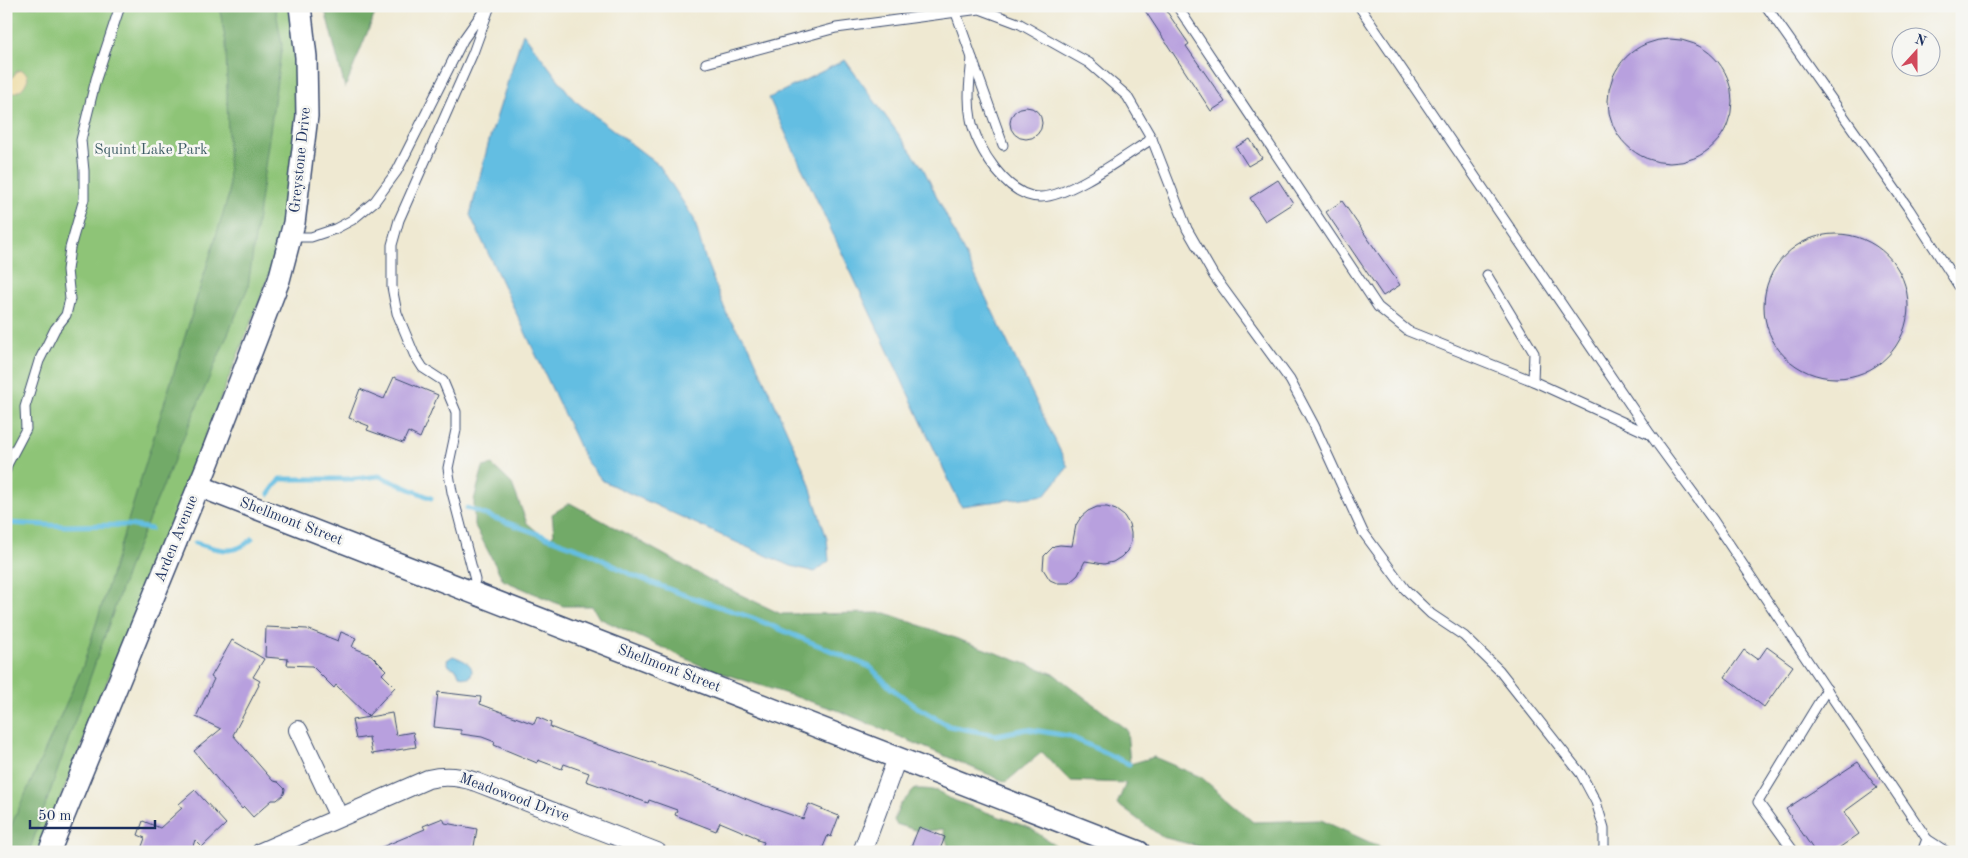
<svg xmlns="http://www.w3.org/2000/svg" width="1968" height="858" font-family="'Old Standard TT',serif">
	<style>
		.green { fill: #8ec477; stroke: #547a6a }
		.forest { fill: #72aa68; stroke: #466c63 }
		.sand { fill: #eeda9e; stroke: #84847e }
		.water { fill: #64bee2; stroke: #4076a0 }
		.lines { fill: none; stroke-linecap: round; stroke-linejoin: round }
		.stream { stroke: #64bee2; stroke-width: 5 }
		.building { fill: #b8a0de }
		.service-casing { stroke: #3b4b6f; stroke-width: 11 }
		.minor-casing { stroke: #3b4b6f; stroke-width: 20 }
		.tertiary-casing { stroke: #3b4b6f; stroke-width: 24 }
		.service { stroke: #fff; stroke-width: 9 }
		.minor { stroke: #fff; stroke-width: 18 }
		.tertiary { stroke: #fff; stroke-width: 21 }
		.labels { text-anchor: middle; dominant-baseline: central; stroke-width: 5; stroke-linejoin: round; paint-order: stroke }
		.park-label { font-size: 15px; fill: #3e5c66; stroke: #f6f6f2 }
		.street-label { font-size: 15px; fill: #1b2f5e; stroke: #f6f6f2 }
	</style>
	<rect width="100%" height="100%" fill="#f6f6f2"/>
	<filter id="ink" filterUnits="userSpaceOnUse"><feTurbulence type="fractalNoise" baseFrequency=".02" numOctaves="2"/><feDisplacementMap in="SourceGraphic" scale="10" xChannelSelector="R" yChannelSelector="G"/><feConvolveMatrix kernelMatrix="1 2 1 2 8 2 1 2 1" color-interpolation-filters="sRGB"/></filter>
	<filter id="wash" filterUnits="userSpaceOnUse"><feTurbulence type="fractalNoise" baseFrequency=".0096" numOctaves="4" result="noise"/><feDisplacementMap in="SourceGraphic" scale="20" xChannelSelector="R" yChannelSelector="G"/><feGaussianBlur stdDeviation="1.12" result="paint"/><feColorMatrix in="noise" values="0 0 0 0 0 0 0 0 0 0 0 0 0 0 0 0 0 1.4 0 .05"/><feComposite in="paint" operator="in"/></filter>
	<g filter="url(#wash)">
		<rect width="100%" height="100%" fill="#efe9d2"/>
		<path class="green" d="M6,6H291C303,81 298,161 281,235C276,253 270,271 264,290L39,852H6Z"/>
		<g class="forest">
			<polygon points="219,6 275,6 282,45 248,287 131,561 29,852 6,852 6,837 83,666 229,194 226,43"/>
			<polygon points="324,6 378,6 345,88"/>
			<polygon points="492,465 512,484 527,523 547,540 554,534 552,514 570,503 712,581 781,614 886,613 1054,674 1127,730 1130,764 1154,757 1201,777 1253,822 1321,820 1391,852 1221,852 1162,837 1117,804 1126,783 1070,781 1042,752 1006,782 837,710 706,668 599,618 592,606 563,606 503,580 474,524 474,500 483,467"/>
			<path d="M915,789C928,789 939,789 948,798L1030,828L1065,852H960L948,846L943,829L922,832L896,824L894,820L900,805Z"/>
		</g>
		<path class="sand" d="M22,70L27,74L28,78C25,88 18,95 6,93V78L11,79L17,71Z"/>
		<g class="water">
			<polygon points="523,33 574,100 659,165 694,219 706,261 728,317 749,346 806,474 827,539 829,561 815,572 791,566 749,548 603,481 586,461 470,215 489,141"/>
			<polygon points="845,60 923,168 1068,467 1045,495 961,506 769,98"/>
			<path d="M453,656C464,660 478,666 469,678L460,676L456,669L449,666L447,660Z"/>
		</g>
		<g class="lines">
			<g class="stream">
				<polyline points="269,494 280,479 354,479 379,476 431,498"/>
				<polyline points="467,508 585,551 632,575 679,593 753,618 870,667 891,688 918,708 949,726 996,735 1027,729 1069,736 1129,764"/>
				<polyline points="6,523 67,526 128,525 151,529"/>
				<path d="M195,543C219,549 232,557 252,539"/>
			</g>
		</g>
		<g id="blocks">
			<g class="building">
				<polygon points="1142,6 1163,6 1189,44 1186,46 1225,102 1211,111"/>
				<circle cx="1670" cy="101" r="62"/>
				<circle cx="1026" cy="123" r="16"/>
				<polygon points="1250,139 1262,158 1248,166 1236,147"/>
				<polygon points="1278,180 1293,203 1265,221 1250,198"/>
				<polygon points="1342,201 1400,285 1383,296 1326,212"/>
				<circle cx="1836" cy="306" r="72"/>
				<polygon points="394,377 438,395 420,438 408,432 403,443 367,430 369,426 349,418 360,389 384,399"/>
				<polygon points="1097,507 1107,507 1116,510 1124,516 1129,524 1131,533 1131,542 1127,551 1121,557 1113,562 1104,564 1085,561 1078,575 1069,583 1057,583 1050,580 1043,569 1044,556 1054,546 1060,545 1072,546 1076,525 1081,517 1088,511"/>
				<polygon points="266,627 307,629 338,641 341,632 356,638 352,647 371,655 386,670 382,674 395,687 368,716 336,685 334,688 312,666 287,665 288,659 265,657"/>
				<polygon points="232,640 264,659 253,677 260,681 258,684 259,685 233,735 273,781 278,782 285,789 284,794 277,800 272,800 253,817 244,807 242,809 194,751 221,729 196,717 214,679 211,677"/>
				<polygon points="1767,647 1793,666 1764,707 1725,677 1744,650 1758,660"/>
				<polygon points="438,692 481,697 480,704 534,724 537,717 551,723 550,727 578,738 706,782 754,802 803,819 809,804 839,816 831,837 828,835 821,852 775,852 762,847 764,842 757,840 758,838 720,822 716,831 675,815 677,810 649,800 648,803 586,781 589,773 564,764 562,769 538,760 537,763 494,745 495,742 482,737 461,734 461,730 434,727"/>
				<polygon points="392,713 396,735 413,732 416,747 372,754 369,737 356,739 352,720"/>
				<polygon points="1858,762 1877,788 1844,812 1859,834 1833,852 1815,852 1786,809"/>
				<polygon points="195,790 226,824 202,847 195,840 191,852 140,852 145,838 138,835 143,821 160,828 182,808 179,804"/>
				<polygon points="443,818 445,823 477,829 473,852 370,852 425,829 423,826"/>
				<polygon points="919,827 945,837 939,852 909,852"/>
			</g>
		</g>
	</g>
	<g filter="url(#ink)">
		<use href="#blocks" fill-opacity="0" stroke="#3b4b6f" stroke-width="1"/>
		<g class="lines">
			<g class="service-casing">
				<g id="service">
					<polyline points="956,6 956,13 1003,145"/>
					<polyline points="1177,6 1378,307 1408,331 1533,381 1649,434"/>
					<polyline points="1359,6 1650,434 1713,520 1927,839"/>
					<polyline points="1766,6 1909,209 1962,291"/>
					<path d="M972,58C970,79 967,99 971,119C976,148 1008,198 1041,197C1071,196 1126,155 1152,139"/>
					<polyline points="706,63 836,28 980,9 1020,24 1089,63 1127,96 1152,139 1187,229 1214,276 1290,380 1314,425 1363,532 1405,589 1431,614 1464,636 1499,670 1581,774 1596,802 1604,828 1604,847 1602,852"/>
					<polyline points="291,237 311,237 335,229 352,220 375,201 397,171 463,40 485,9"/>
					<polyline points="1487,275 1534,353 1533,381"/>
					<polyline points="6,470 7,465 26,429 25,407 39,361 55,329 66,315 70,299 67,270 70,248 84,199 84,171 81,140 96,79 120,6"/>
					<polyline points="471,592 475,580 452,492 448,468 456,430 456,412 443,381 423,368 414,354 397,313 392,287 392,245 399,220 473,53 490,6"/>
					<polyline points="1794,852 1758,802 1827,689"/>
					<polyline points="1922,852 1927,839 1947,852"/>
				</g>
			</g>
			<g class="minor-casing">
				<g id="minor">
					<polyline points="298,730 339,817"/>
					<path d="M261,852L428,779C445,775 459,776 476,782L657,852"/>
					<polyline points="862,852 897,758"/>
				</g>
			</g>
			<g class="tertiary-casing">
				<g id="tertiary">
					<polyline points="199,486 1139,852"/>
					<polyline points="49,852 207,466 279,280 294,223 307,116 306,57 300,6"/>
				</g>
			</g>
			<use href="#service" class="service"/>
			<use href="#minor" class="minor"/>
			<use href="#tertiary" class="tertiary"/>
		</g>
	</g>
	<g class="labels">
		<g class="park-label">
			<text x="151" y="150">Squint Lake Park</text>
		</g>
		<g class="street-label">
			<text transform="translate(301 160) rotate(-84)">Greystone Drive</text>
			<text transform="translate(291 522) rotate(21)">Shellmont Street</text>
			<text transform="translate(177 539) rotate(-68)">Arden Avenue</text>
			<text transform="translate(669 669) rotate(21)">Shellmont Street</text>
			<text transform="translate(514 798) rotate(20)">Meadowood Drive</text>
		</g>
	</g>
	<rect width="1968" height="858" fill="none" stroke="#f6f6f2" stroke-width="25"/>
	<g transform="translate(1916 52) rotate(21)"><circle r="24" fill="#f6f6f2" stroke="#9ea6b7"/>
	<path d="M0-4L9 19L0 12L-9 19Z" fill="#d1495b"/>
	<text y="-8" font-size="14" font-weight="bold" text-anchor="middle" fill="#1b2f5e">N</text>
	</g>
	<path d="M30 820v8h125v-8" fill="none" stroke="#1b2f5e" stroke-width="2.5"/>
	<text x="38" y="820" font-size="15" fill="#1b2f5e" stroke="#f6f6f2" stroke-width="4" paint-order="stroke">50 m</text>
</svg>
